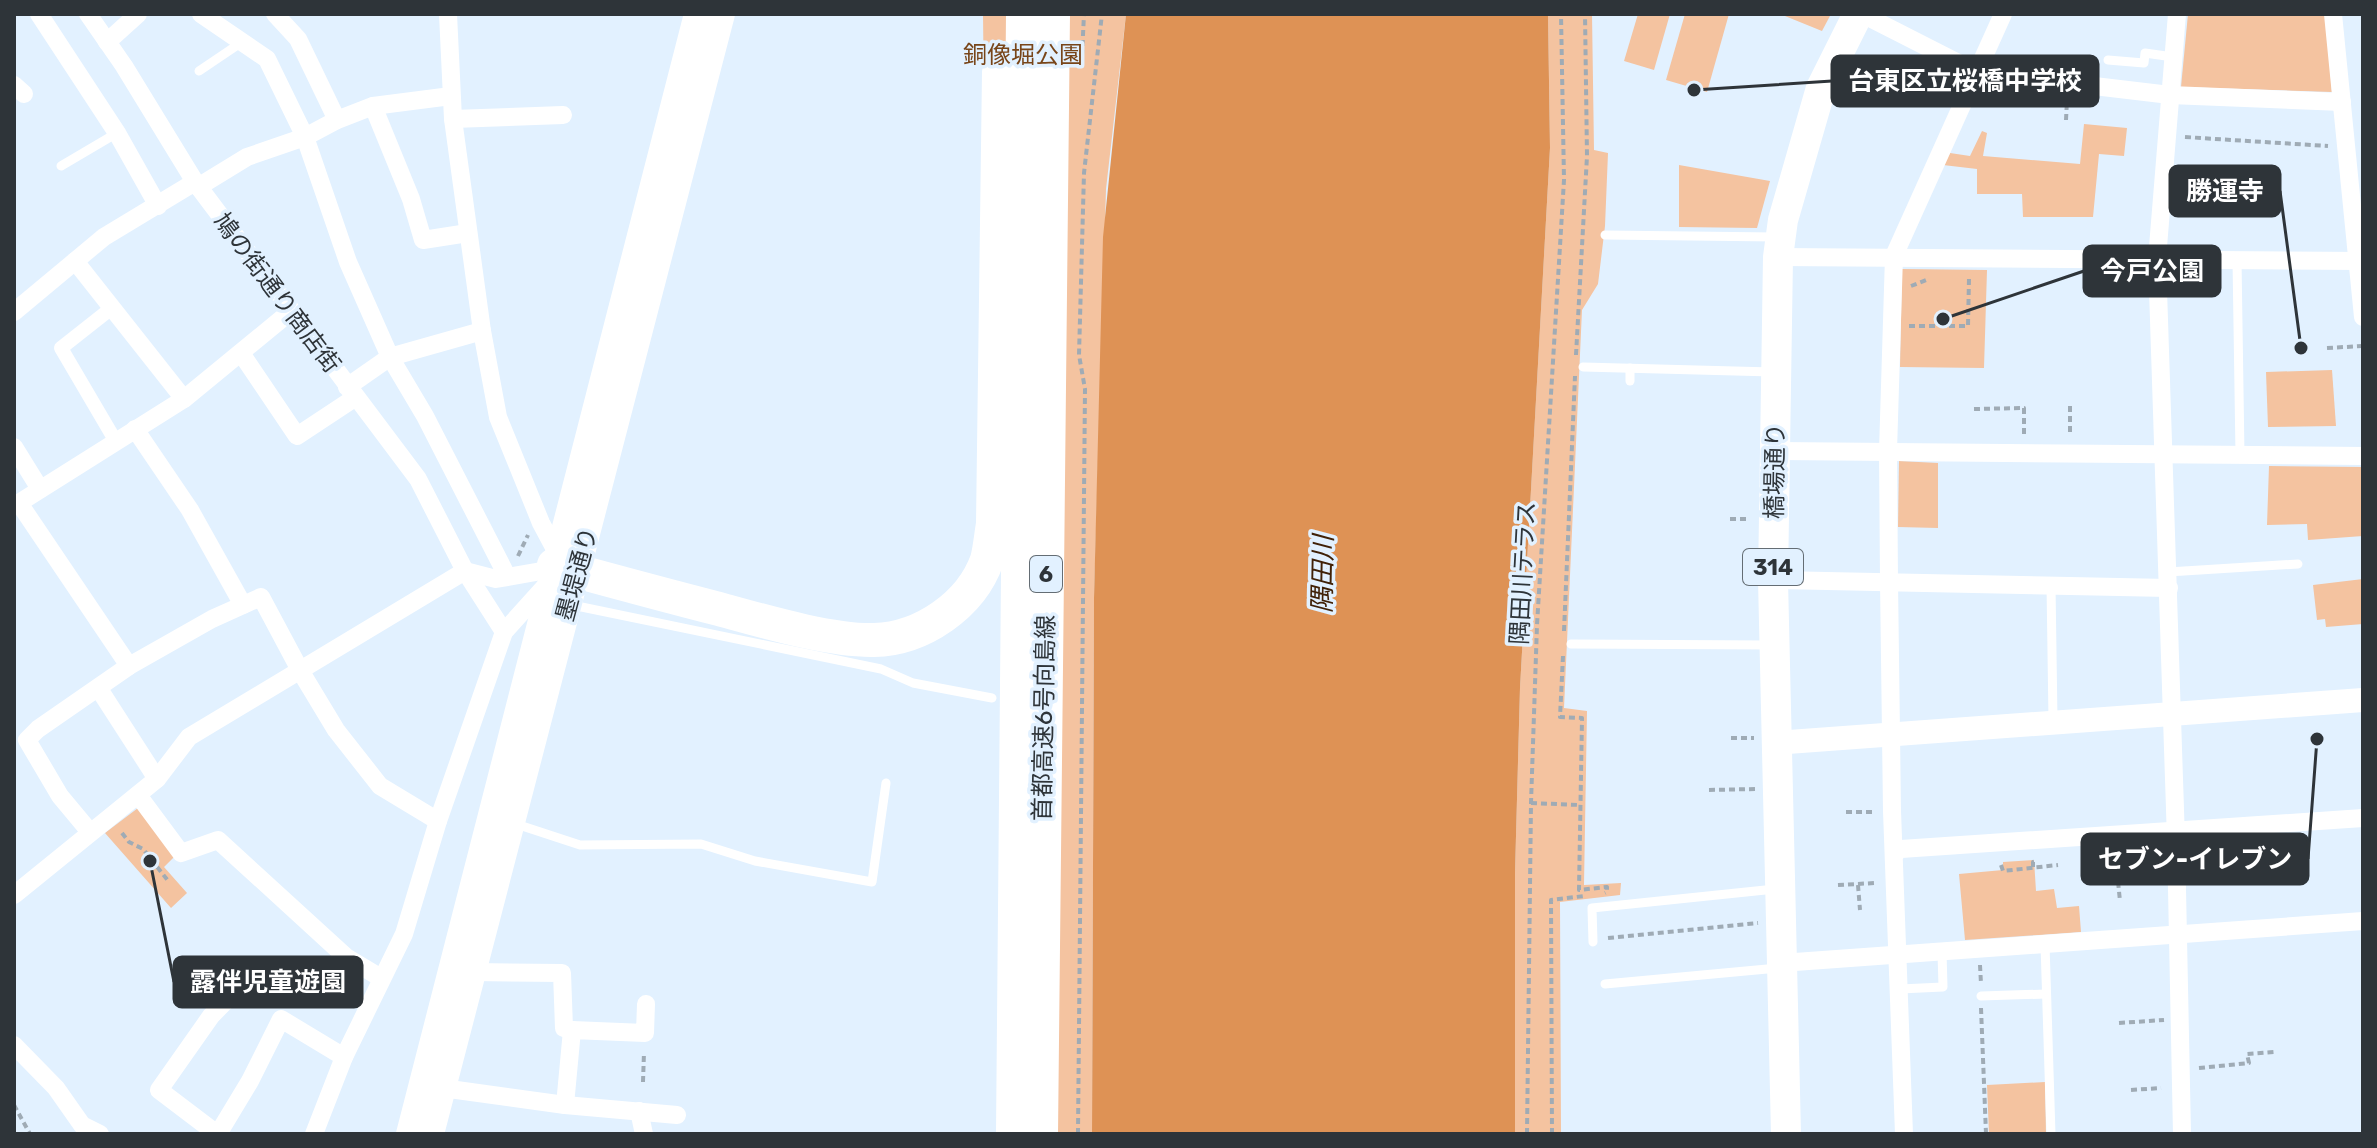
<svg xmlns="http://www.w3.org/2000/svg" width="2377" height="1148" font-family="Rubik,'Noto Sans JP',sans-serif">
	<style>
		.green { fill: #f4c3a0 }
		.water { fill: #de9255 }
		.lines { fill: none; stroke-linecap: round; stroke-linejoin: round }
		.path { stroke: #9fabb5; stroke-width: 4; stroke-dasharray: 6 4; stroke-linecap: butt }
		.service { stroke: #fff; stroke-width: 9 }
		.pedestrian { stroke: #fff; stroke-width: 14 }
		.minor { stroke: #fff; stroke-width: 18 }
		.tertiary { stroke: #fff; stroke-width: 24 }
		.secondary { stroke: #fff; stroke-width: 26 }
		.primary { stroke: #fff; stroke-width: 30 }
		.motorway { stroke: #fff; stroke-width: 34 }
		.labels { text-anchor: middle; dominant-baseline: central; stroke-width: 7; stroke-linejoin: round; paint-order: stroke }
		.shield { fill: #e2f1ff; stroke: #646d74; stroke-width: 2 }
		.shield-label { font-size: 22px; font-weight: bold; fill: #2e3439 }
		.park-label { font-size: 24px; fill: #784519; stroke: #e2f1ff }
		.street-label { font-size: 24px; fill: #2e3439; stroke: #e2f1ff }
		.water-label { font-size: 26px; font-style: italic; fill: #402107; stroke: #e2f1ff }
		.leader { fill: none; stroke: #2e3439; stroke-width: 3 }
		.callout-dot { fill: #2e3439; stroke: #e2f1ff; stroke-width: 3 }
		.callout { fill: #2e3439; stroke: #2e3439; stroke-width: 3 }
		.callout-label { font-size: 26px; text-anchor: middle; font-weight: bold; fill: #fff }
	</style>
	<rect width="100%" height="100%" fill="#e2f1ff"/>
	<g class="green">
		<polygon points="983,14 1126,14 1106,189 1094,598 1092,1134 1029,1134 1038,545 989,546"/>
		<polygon points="1548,14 1592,14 1594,150 1608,153 1605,226 1598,284 1582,310 1564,708 1587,711 1584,885 1621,883 1620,895 1560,902 1561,1134 1515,1134 1515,873 1520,688 1550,148"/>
		<polygon points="1638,14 1670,14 1654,70 1624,61"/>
		<polygon points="1685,14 1729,14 1707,92 1666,80"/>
		<polygon points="1780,14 1831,14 1822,31"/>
		<polygon points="2188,14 2326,14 2332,92 2181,87"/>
		<polygon points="2084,124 2127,128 2124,156 2099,154 2093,217 2023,217 2022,194 1977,194 1977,169 1943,165 1950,153 1970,156 1982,131 1987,133 1983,156 2080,164"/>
		<polygon points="1679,165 1770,181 1757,228 1679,227"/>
		<polygon points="1902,269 1987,270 1984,368 1900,367"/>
		<polygon points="2332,370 2336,426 2268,427 2266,372"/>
		<polygon points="1899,461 1938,463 1938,528 1898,527"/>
		<polygon points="2269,466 2363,467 2363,536 2308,540 2307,524 2267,525"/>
		<polygon points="2363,579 2363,624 2326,627 2325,619 2317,620 2313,585"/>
		<polygon points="138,808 176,855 164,867 187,893 171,908 105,833"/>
		<polygon points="2034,860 2036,891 2054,889 2057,908 2079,906 2081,932 1965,940 1959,874 2003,870 2003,862"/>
		<polygon points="2045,1082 2046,1134 1989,1134 1987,1085"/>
	</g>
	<polygon class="water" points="1126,14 1548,14 1550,148 1520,688 1515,873 1515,1134 1092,1134 1094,598 1103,237"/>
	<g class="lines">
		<g class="path">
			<polyline points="1082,56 1084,14"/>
			<polyline points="2066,120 2067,100"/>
			<polyline points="2185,137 2328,146"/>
			<polyline points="1911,286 1929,279"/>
			<polyline points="1909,326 1968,326 1969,278"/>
			<polyline points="2327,348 2363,346"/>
			<polyline points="1576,355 1587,156 1585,14"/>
			<polyline points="2070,406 2070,436"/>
			<polyline points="1974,409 2024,408 2024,434"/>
			<polyline points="1730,519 1749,519"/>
			<polyline points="518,556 528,535"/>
			<polyline points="1564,631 1575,376"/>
			<polyline points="1563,656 1560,717 1582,718 1579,890 1607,887 1607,892 1605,893"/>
			<polyline points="1731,738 1754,738"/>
			<polyline points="1709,790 1755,789"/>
			<polyline points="1531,803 1580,805"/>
			<polyline points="1846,812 1874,812"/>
			<polyline points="122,833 129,842 143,849 169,882"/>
			<polyline points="2001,865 2003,871 2058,865"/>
			<polyline points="2033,867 2033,862 2037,861"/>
			<polyline points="2117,872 2120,901"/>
			<polyline points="2100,876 2113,874"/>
			<polyline points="1838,885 1875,883"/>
			<polyline points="1858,885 1860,910"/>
			<polyline points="1608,938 1758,923"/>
			<polyline points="1980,965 1981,984"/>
			<polyline points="1981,1008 1986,1134"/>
			<polyline points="2119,1023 2164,1020"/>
			<polyline points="2199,1068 2249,1063 2247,1054 2274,1052"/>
			<polyline points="643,1082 644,1052"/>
			<polyline points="2131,1090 2161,1088"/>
			<polyline points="14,1105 30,1134"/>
			<polyline points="1747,1133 1747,1134"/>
			<polyline points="1078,1134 1085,389 1079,355 1084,173 1102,14"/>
			<polyline points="1527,1134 1531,803 1537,625 1564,180 1561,14"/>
			<polyline points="1552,1134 1551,900 1584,896"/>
		</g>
		<g class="service">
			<polyline points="2108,60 2144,63 2145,53 2173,57"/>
			<polyline points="199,71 242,42"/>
			<polyline points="61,166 117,133"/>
			<polyline points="1605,235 1776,237"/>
			<polyline points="2237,260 2240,455"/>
			<polyline points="1583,367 1773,372"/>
			<polyline points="1630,381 1630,368"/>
			<polyline points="2168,572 2298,564"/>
			<polyline points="2051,585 2053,720"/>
			<polyline points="572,605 881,669 913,683 992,698"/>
			<polyline points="1571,644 1771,645"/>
			<polyline points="516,824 580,845 701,844 755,861 872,882 886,783"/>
			<polyline points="2116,860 2176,854"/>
			<polyline points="1593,942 1592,908 1775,889"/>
			<polyline points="2045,944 2051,1134"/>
			<polyline points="1605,984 1778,968"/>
			<polyline points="1900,989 1943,987 1942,952"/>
			<polyline points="1981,996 2046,994"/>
		</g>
		<polyline class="pedestrian" points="113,307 61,348 115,440"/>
		<g class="minor">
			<polyline points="39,14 117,133 158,206"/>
			<polyline points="88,14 124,66 195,182 418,479 465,571 504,632"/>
			<polyline points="201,14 267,59 305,137 348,262 390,357 425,416 507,576"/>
			<polyline points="275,14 298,39 337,120"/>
			<polyline points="448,14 453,119 482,331 498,417 541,523 557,553"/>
			<polyline points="1862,14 1976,72 2170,95 2342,102"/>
			<polyline points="2177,14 2157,259 2176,840 2182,1134"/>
			<polyline points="2333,14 2363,317"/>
			<polyline points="107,42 138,14"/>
			<polyline points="14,85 24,94"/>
			<polyline points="373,106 411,199 423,240 468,233"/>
			<polyline points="453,119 563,115"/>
			<polyline points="198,187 247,157 305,137 337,120 373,106 451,96"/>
			<polyline points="1778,257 2363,261"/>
			<polyline points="75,261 184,399"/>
			<polyline points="14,312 104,237 195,182"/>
			<polyline points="241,353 297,436 356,397"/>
			<polyline points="347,387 390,357 482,331"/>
			<polyline points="135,429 190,510 243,605"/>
			<polyline points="14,447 40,489"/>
			<polyline points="1775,451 2363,456"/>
			<polyline points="19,503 129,666"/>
			<polyline points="14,506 184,399 290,312"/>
			<polyline points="1773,580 2169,588"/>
			<polyline points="99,689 157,779"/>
			<polyline points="138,795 181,853 218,840 346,957 381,978"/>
			<polyline points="90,832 60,796 27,740 38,729 129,666 212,619 261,597 301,672 336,730 380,786 438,821"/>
			<polyline points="1894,854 1901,849 2363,818"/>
			<polyline points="14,895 157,779 189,737 465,571 496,579 553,569"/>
			<polyline points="1781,963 2363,921"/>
			<polyline points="472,972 562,973 564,1028 572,1030"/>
			<polyline points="14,1045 56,1088 82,1125 100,1134"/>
			<polyline points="442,1088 565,1105 677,1115"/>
			<polyline points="565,1105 572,1030 645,1033 646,1004"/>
			<polyline points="639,1111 644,1134"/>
			<polyline points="217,1134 159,1090 211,1016 254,972"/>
			<polyline points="218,1134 250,1081 281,1019 344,1057"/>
			<polyline points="314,1134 344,1057 404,934 438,821 504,632 549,582"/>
			<polyline points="1904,1134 1892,811 1889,581 1888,451 1894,256 2003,14"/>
		</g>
		<polyline class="tertiary" points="1775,743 2363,700"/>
		<g class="secondary">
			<polyline points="409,1134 697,14"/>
			<polyline points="431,1134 722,14"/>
		</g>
		<polyline class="primary" points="1786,1134 1773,580 1778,257 1783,220 1821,88 1858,14"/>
		<g class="motorway">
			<path d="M554,565C609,580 664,595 719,609C763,621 830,641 874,640C922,639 971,605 987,560C990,549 991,535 993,524L999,72"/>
			<polyline points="1013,1134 1023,14"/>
			<polyline points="1041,1134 1053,14"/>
		</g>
	</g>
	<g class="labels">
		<g class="shield">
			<rect x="1743" y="549" width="60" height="36" rx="6"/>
			<rect x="1030" y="556" width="32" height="36" rx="6"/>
		</g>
		<g class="shield-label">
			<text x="1773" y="567">314</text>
			<text x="1046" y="574">6</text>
		</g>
		<g class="park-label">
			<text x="1023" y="55">銅像堀公園</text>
		</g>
		<g class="street-label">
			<text transform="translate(277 293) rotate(53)">鳩の街通り商店街</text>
			<text transform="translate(1775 471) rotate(-89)">橋場通り</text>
			<text transform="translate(1523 573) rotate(-87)">隅田川テラス</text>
			<text transform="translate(577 574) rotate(-75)">墨堤通り</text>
			<text transform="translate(1044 718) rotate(-89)">首都高速6号向島線</text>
		</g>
		<g class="water-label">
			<text transform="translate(1323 574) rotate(-89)">隅田川</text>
		</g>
	</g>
	<path class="leader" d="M1694 90L1832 81M2301 348L2280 191M1943 319L2084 271M2317 739L2308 859M150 861L174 982"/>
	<g class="callout-dot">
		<circle cx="1694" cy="90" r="8"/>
		<circle cx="2301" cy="348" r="8"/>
		<circle cx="1943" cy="319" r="8"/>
		<circle cx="2317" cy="739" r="8"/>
		<circle cx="150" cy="861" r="8"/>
	</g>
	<g class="callout">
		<rect x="1832" y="56" width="266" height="50" rx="8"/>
		<rect x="2170" y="166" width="110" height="50" rx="8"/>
		<rect x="2084" y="246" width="136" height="50" rx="8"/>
		<rect x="2082" y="834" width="226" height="50" rx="8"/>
		<rect x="174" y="957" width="188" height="50" rx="8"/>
	</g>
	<g class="callout-label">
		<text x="1965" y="90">台東区立桜橋中学校</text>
		<text x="2225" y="200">勝運寺</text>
		<text x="2152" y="280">今戸公園</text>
		<text x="2195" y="868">セブン-イレブン</text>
		<text x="268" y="991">露伴児童遊園</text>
	</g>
	<rect width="2377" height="1148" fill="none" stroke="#2e3439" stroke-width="32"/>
</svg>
